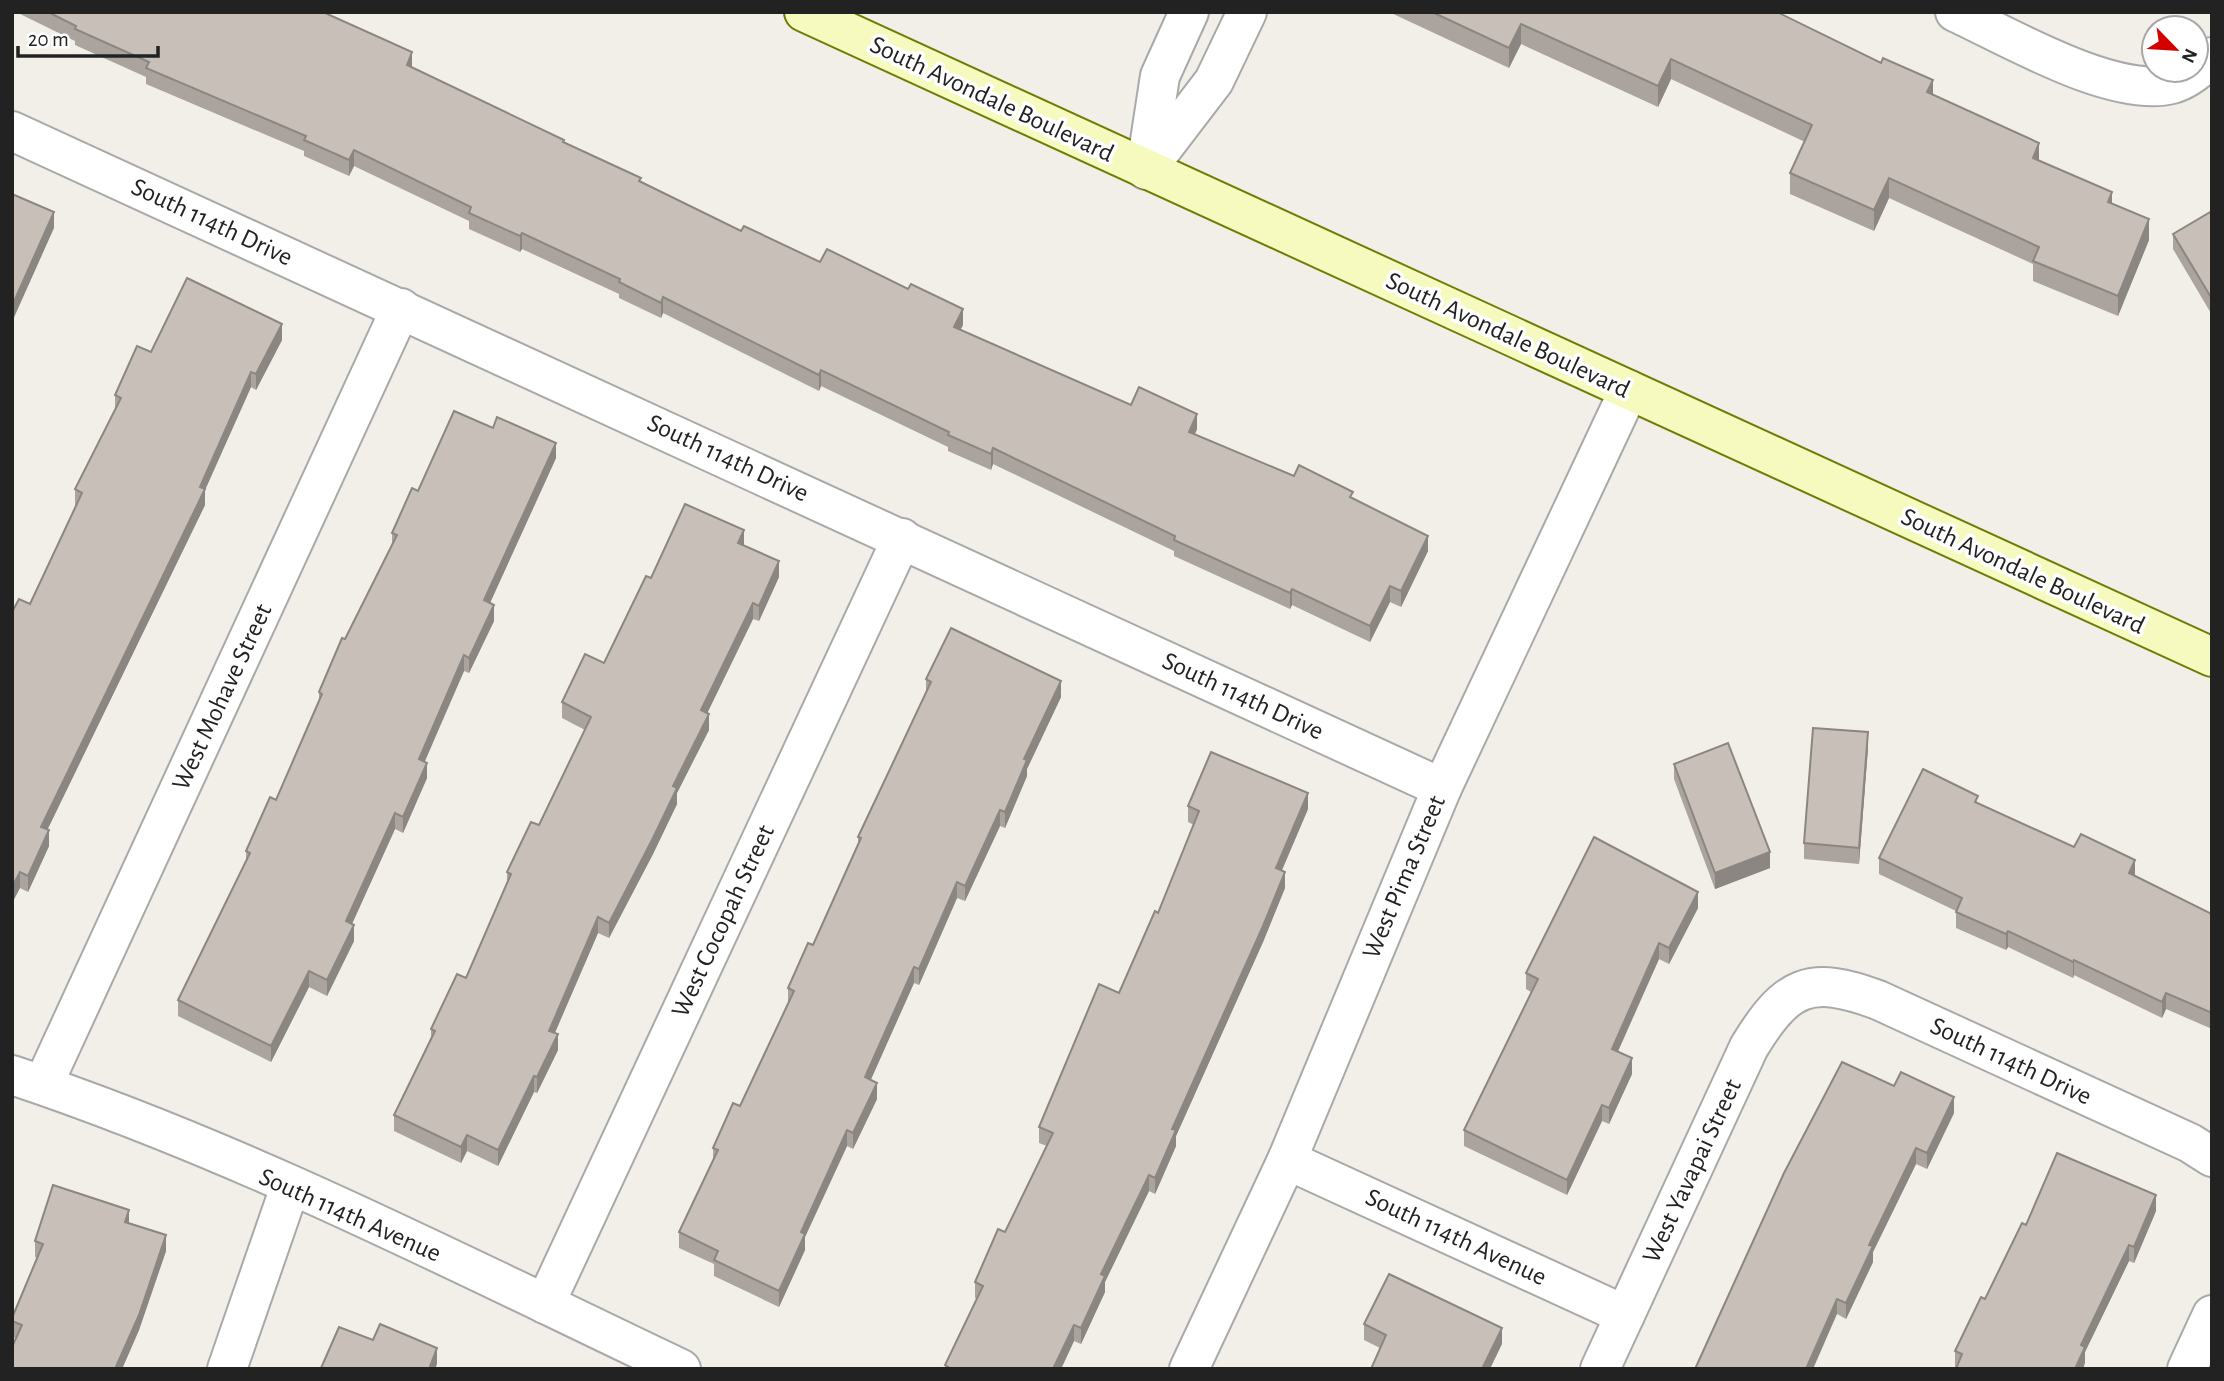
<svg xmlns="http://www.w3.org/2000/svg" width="2224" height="1381" font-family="'Alegreya Sans',sans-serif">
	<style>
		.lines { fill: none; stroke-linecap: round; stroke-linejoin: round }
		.minor-casing { stroke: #a9a9a9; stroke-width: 42 }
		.secondary-casing { stroke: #707d05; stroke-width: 42 }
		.minor { stroke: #fff; stroke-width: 38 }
		.secondary { stroke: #f7fabf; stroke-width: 38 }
		.wall { fill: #aba49e }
		.shaded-wall { fill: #8b8681 }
		.building { fill: #c7bfb8; stroke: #8b8681; stroke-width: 2 }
		.labels { text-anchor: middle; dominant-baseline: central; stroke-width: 7; stroke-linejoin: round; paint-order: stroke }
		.street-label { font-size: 26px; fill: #222; stroke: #fff }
	</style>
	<rect width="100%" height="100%" fill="#f2efe9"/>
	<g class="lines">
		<g class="minor-casing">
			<g id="minor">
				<path d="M1955,12C2009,37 2114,99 2172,84C2187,80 2201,68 2212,57"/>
				<polyline points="12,131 1442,788"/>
				<polyline points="1146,167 1160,76 1189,12"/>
				<polyline points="1146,170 1214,81 1247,12"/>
				<path d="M12,1075C241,1151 464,1266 681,1369"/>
				<polyline points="43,1085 401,308"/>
				<polyline points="1287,1160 1625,1315"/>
				<polyline points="545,1304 902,538"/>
				<polyline points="227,1369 290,1187"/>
				<polyline points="1189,1369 1287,1160 1442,788 1629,390"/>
				<path d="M1600,1369L1749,1047C1786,986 1809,974 1878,1000L2190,1143L2212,1157"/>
				<polyline points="2187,1369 2212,1315"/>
			</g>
		</g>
		<g class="secondary-casing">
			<polyline id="secondary" points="804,12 2212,657"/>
		</g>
		<use href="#minor" class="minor"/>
		<use href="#secondary" class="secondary"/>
	</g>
	<g class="wall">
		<polygon points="16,12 323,12 412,67 741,231 820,262 963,325 960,330 1131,405 1197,429 1195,434 1294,476 1353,498 1428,551 1401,607 1390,602 1370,642 1292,605 1290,609 1174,556 1174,551 993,464 991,470 948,451 948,447 821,386 819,391 663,313 661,318 619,298 619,294 522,249 520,252 469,229 469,221 354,166 349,176 304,156 304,151 146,84 146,77 75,45 75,41"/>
		<polygon points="1389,12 1777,12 1933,94 2039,160 2112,204 2149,240 2118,316 2033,281 2033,264 1889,198 1874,231 1790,194 1790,173 1805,142 1671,79 1658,107 1521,44 1509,68"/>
		<polygon points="2212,211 2212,315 2173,249 2173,234"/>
		<polygon points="282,340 256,390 251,387 205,490 205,505 47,830 49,846 28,892 20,888 12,903 12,612 30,604 76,506 75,505 75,489 115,410 115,395 151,352"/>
		<polygon points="556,458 490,603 494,621 469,673 464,671 424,761 427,778 403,833 395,829 352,924 354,941 327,996 309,987 271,1062 178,1016 178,1000 246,861 246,851 276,800 319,703 319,692 392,545 392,533 418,491"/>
		<polygon points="744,545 779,577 759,621 753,619 707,713 709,730 677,793 677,804 653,854 609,938 598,933 555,1033 558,1050 537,1093 534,1092 498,1166 467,1151 461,1163 394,1131 394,1115 431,1037 431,1029 466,978 507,884 507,872 539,825 585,730 562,718 562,702 604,663 651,578"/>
		<polygon points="926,679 1061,697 1027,769 1027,776 1005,828 1000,826 965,901 957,898 919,985 914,983 870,1080 877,1099 853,1149 847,1146 805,1237 805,1250 779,1307 714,1276 714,1264 679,1248 679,1232 713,1162 713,1148 740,1106 788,1003 788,988 813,945 858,845 858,837 926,693"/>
		<polygon points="1868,748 1859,864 1804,859 1804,843"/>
		<polygon points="1674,764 1770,868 1715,889 1674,779"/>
		<polygon points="1978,803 2135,876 2212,914 2212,1029 2166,1009 2162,1018 2074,975 2073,978 2008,947 2006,950 1956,928 1956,911 1879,874 1879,858"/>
		<polygon points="1188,806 1308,809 1282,870 1285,888 1263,942 1176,1136 1176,1146 1155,1194 1149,1191 1105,1282 1105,1292 1081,1344 1074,1341 1061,1369 945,1369 945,1365 977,1299 975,1298 975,1282 1005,1232 1047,1146 1039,1143 1039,1127 1119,993 1158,913 1194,825 1188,822"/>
		<polygon points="1698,908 1669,964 1659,959 1617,1052 1632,1074 1609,1124 1602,1121 1567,1195 1464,1146 1464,1130 1531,992 1526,989 1526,973"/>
		<polygon points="1954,1113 1927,1169 1916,1164 1873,1252 1873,1262 1846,1319 1837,1314 1784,1173"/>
		<polygon points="2156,1211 2134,1263 2129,1261 2085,1352 2085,1363 1955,1367 1955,1351 2026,1225"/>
		<polygon points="129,1223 166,1251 139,1330 122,1369 12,1369 16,1338 12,1337 12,1318 38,1258 35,1257 35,1241"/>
		<polygon points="1364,1324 1502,1344 1380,1348 1364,1340"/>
	</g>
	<g class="shaded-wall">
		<polygon points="1521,24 1521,44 1509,68 1509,48"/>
		<polygon points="412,52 412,68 407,65"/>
		<polygon points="1671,59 1671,79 1658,107 1658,86"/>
		<polygon points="1933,80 1933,100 1927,92"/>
		<polygon points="2039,143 2039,163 2033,158"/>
		<polygon points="354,150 354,166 349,176 349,160"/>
		<polygon points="1889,178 1889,198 1874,231 1874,210"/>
		<polygon points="2112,192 2112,212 2108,202"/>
		<polygon points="54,212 54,228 12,322 12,306"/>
		<polygon points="2149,219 2149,240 2118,316 2118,296"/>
		<polygon points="522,233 522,249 520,252 520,236"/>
		<polygon points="663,297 663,313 661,318 661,303"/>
		<polygon points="963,309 963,325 954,343 954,327"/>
		<polygon points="282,324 282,340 256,390 256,374"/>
		<polygon points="821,370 821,386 819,391 819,375"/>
		<polygon points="251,372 251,387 205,490 205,505 41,843 41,827 200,487"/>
		<polygon points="1197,414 1197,429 1189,447 1189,432"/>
		<polygon points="556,443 556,458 484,616 484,600"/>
		<polygon points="993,448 993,464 991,470 991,454"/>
		<polygon points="744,530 744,546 738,543"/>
		<polygon points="1428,536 1428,551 1401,607 1401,591"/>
		<polygon points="779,561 779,577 759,621 759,606"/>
		<polygon points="1390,586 1390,602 1370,642 1370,626"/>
		<polygon points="1292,589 1292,605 1290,609 1290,593"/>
		<polygon points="753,603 753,619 701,726 701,710"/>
		<polygon points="494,605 494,621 469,673 469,658"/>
		<polygon points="464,655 464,671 419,775 419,759"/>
		<polygon points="1061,681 1061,697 1027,769 1027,776 1005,828 1005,812 1024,759"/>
		<polygon points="709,714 709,730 677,793 677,804 653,854 609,938 609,923 673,786"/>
		<polygon points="1868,732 1868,748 1859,864 1859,848"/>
		<polygon points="427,763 427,778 403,833 403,817"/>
		<polygon points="1308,793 1308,809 1276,884 1276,868"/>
		<polygon points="1000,810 1000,826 965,901 965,886"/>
		<polygon points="395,813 395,829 346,937 346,921"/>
		<polygon points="49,830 49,846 28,892 28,876"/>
		<polygon points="1770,852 1770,868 1715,889 1715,873"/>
		<polygon points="2135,860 2135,876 2129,873"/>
		<polygon points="20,872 20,888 12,903 12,887"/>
		<polygon points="1285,872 1285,888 1263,942 1176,1136 1176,1146 1155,1194 1155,1178 1172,1129"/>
		<polygon points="957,882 957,898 919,985 919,969"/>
		<polygon points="1698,892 1698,908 1669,964 1669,948"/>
		<polygon points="598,917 598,933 549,1046 549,1031"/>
		<polygon points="354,925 354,941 327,996 327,980"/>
		<polygon points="2008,931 2008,947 2006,950 2006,934"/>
		<polygon points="1659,943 1659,959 1612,1065 1612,1049"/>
		<polygon points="2074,960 2074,975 2073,978 2073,962"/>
		<polygon points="914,967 914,983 865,1093 865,1077"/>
		<polygon points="309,971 309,987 271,1062 271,1046"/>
		<polygon points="2166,993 2166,1009 2162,1018 2162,1002"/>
		<polygon points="558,1034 558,1050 537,1093 537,1077"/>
		<polygon points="1632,1058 1632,1074 1609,1124 1609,1108"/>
		<polygon points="534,1076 534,1092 498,1166 498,1150"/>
		<polygon points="877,1083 877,1099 853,1149 853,1133"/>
		<polygon points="1954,1097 1954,1113 1927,1169 1927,1153"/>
		<polygon points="1602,1105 1602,1121 1567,1195 1567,1180"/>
		<polygon points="847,1130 847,1146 805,1237 805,1250 779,1307 779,1291 801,1232"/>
		<polygon points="467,1135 467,1151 461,1163 461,1147"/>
		<polygon points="1916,1148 1916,1164 1873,1252 1873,1262 1846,1319 1846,1303 1869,1245"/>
		<polygon points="1149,1175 1149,1191 1105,1282 1105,1292 1081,1344 1081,1328 1101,1274"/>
		<polygon points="2156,1195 2156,1211 2134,1263 2134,1247"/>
		<polygon points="129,1210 129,1226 125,1222"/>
		<polygon points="166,1235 166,1251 139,1330 122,1369 115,1369"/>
		<polygon points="2129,1245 2129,1261 2085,1352 2085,1363 2083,1369 2075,1369 2081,1345"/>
		<polygon points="1837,1299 1837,1314 1813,1369 1806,1369"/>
		<polygon points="1074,1325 1074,1341 1061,1369 1053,1369"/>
		<polygon points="1502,1328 1502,1344 1490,1369 1482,1369"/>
		<polygon points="437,1348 437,1364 435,1369 429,1369"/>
	</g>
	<g class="building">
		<polygon points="48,12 323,12 412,52 407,65 564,140 563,142 641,178 639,181 741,231 744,226 820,262 827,249 908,289 911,284 963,309 954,327 1131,405 1139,387 1197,414 1189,432 1294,476 1299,465 1353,492 1350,497 1428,536 1401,591 1390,586 1370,626 1292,589 1290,593 1174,540 1175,536 993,448 991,454 948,435 949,432 821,370 819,375 663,297 661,303 619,282 620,279 522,233 520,236 469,213 471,207 354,150 349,160 304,140 306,136 146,68 149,62 75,29 76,26"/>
		<polygon points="1432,12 1777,12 1881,63 1883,58 1933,80 1927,92 2039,143 2033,158 2112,192 2108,202 2149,219 2118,296 2033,261 2039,247 1889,178 1874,210 1790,173 1812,125 1671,59 1658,86 1521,24 1509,48"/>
		<polygon points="12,194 54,212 12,306"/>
		<polygon points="2212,211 2212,299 2173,234"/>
		<polygon points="187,278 282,324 256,374 251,372 200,487 205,489 41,827 49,830 28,876 20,872 12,887 12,612 19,599 30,604 82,493 75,489 121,398 115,395 137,346 151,352"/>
		<polygon points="454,411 493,428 497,417 556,443 484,600 494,605 469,658 464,655 419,759 427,763 403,817 395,813 346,921 354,925 327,980 309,971 271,1046 178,1000 250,853 246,851 270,797 276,800 322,694 319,692 342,638 345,639 397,535 392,533 412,488 418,491"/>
		<polygon points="685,504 744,530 738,543 779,561 759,606 753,603 701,710 709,714 673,786 677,788 653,838 609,923 598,917 549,1031 558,1034 537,1077 534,1076 498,1150 467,1135 461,1147 394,1115 435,1031 431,1029 457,974 466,978 511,874 507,872 531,822 539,825 591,717 562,702 585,654 604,663 646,576 651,578"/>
		<polygon points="951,628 1061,681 1024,759 1027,760 1005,812 1000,810 965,886 957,882 919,969 914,967 865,1077 877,1083 853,1133 847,1130 801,1232 805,1234 779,1291 714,1260 718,1251 679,1232 718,1150 713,1148 733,1103 740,1106 794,991 788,988 808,943 813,945 861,838 858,837 931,682 926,679"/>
		<polygon points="1813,728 1868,732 1859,848 1804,843"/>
		<polygon points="1728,743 1770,852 1715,873 1674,764"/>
		<polygon points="1211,752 1308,793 1276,868 1285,872 1263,926 1172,1129 1176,1130 1155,1178 1149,1175 1101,1274 1105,1276 1081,1328 1074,1325 1053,1369 952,1369 945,1365 983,1286 975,1282 998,1229 1005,1232 1053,1133 1039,1127 1099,984 1119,993 1155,911 1158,913 1199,811 1188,806"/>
		<polygon points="1923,769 1978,796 1975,802 2074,847 2081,834 2135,860 2129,873 2212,914 2212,1013 2166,993 2162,1002 2074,960 2073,962 2008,931 2006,934 1956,912 1962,898 1879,858"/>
		<polygon points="1594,837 1698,892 1669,948 1659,943 1612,1049 1632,1058 1609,1108 1602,1105 1567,1180 1464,1130 1538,979 1526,973"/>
		<polygon points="1842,1062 1894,1086 1901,1072 1954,1097 1927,1153 1916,1148 1869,1245 1873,1246 1846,1303 1837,1299 1806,1369 1695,1369 1784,1173"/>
		<polygon points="2057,1153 2156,1195 2134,1247 2129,1245 2081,1345 2085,1347 2075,1369 1956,1369 1962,1354 1955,1351 1981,1297 1985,1299 2022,1223 2026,1225"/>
		<polygon points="53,1185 129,1210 125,1222 166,1235 139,1315 115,1369 12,1369 12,1347 22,1325 12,1321 12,1318 43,1244 35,1241"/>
		<polygon points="1389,1274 1502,1328 1482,1369 1371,1369 1386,1335 1364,1324"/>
		<polygon points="380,1324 437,1348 429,1369 321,1368 339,1327 373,1340"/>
	</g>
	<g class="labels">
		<g class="street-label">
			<text transform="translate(992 99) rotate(25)">South Avondale Boulevard</text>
			<text transform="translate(212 222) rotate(25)">South 114th Drive</text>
			<text transform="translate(1508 335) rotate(25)">South Avondale Boulevard</text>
			<text transform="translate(728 458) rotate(25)">South 114th Drive</text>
			<text transform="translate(2023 571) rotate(25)">South Avondale Boulevard</text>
			<text transform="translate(1243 696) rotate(25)">South 114th Drive</text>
			<text transform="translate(222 697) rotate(-65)">West Mohave Street</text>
			<text transform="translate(1404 877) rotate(-67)">West Pima Street</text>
			<text transform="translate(723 921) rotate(-65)">West Cocopah Street</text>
			<text transform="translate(2011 1061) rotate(25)">South 114th Drive</text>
			<text transform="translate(1692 1171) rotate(-65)">West Yavapai Street</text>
			<text transform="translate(350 1215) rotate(24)">South 114th Avenue</text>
			<text transform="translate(1456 1237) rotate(25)">South 114th Avenue</text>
		</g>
	</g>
	<rect width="2224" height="1381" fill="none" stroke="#222222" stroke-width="28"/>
	<g transform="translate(2175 49) rotate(115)"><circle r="33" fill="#ffffff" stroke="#a7a7a7" stroke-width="2"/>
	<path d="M0-5L12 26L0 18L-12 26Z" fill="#d40000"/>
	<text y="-10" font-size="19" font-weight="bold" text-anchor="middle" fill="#222222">N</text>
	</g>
	<path d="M18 46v10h140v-10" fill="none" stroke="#222222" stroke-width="3.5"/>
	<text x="28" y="46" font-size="21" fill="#222222" stroke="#ffffff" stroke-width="5" paint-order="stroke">20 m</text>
</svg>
